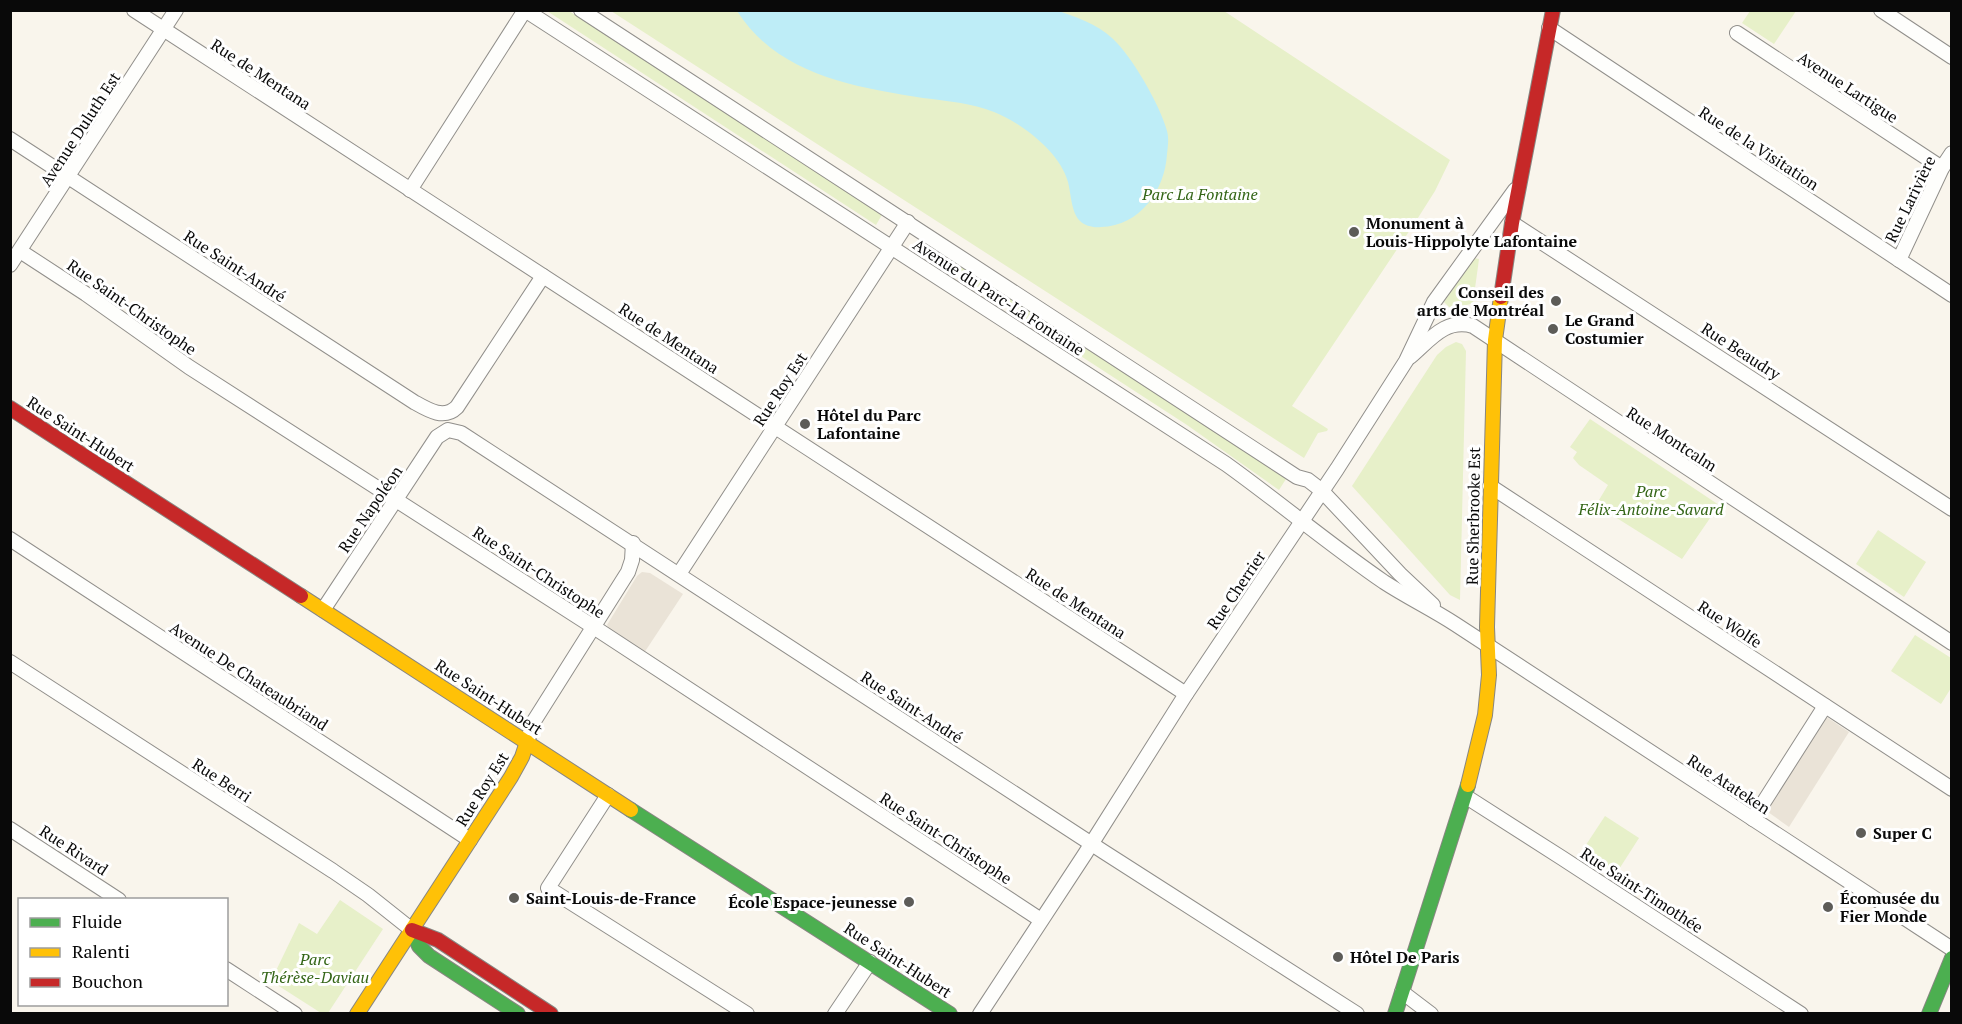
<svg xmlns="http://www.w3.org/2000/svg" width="1962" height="1024" font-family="'PT Serif',serif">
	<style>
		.green { fill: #e7f0c9 }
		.plaza { fill: #eae3d7 }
		.water { fill: #beedf7 }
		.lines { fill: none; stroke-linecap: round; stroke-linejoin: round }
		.street-casing { stroke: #918f8b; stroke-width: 16 }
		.fast-casing { stroke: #888682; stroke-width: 16 }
		.slow-casing { stroke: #888682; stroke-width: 16 }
		.jam-casing { stroke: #888682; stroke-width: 16 }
		.street { stroke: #fefefc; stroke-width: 14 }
		.fast { stroke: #4caf50; stroke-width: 14 }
		.slow { stroke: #ffc107; stroke-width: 14 }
		.jam { stroke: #c62828; stroke-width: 14 }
		.poi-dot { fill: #5d5c58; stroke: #fff; stroke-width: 2 }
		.labels { text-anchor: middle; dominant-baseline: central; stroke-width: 6; stroke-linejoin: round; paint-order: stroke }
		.street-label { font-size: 16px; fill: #090909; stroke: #fff }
		.park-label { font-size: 16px; font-style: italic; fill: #336516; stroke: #fff }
		.poi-label { font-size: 16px; font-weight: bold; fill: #090909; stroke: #fff; text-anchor: start }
	</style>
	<rect width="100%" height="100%" fill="#f9f5ec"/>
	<g class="green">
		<polygon points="547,11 569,11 883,213 876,225"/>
		<polygon points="611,11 1224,11 1450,160 1435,191 1416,221 1292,406 1328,429 1327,431 1318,433 1304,458"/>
		<polygon points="1750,11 1750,10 1796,11 1774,44 1742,23"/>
		<polygon points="925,242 1243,448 1286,479 1279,490 1187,425 919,251"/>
		<polygon points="1474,258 1479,259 1473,303 1464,306 1449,307 1444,302"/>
		<polygon points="1456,342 1462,344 1466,351 1460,600 1450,595 1352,486 1437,355 1446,347"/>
		<polygon points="1590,419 1719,505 1682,559 1596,505 1608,485 1579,465 1573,458 1577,452 1570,447"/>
		<polygon points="1878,530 1926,562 1904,597 1856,564"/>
		<polygon points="1915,635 1951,658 1951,688 1941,704 1891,671"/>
		<polygon points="1605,816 1639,838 1614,877 1580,854"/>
		<polygon points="340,900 383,929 328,1013 321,1013 271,981 299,923 317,934"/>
	</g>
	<g class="plaza">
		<polygon points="642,572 650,573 683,594 644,653 609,628 607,625 637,576"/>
		<polygon points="1823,718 1828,718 1849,732 1789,827 1768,812 1768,806"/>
	</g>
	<path class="water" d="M1055,10C1074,16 1097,24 1112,38C1132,56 1160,105 1167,131C1169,138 1168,146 1167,154C1165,190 1140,226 1101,227C1094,228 1085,226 1080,221C1071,212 1071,193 1068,182C1060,152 1022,123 994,112C972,103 947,101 923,98C853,87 778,75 737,11Z"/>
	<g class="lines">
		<g class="street-casing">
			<g id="street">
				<polyline points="134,10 1186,694"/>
				<path d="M525,10L1226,464C1279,502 1330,545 1384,582C1407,597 1432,609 1455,624L1952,949"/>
				<path d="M581,10C820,165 1058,322 1297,477L1308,480L1321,490L1400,574L1433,605"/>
				<polyline points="1881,10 1952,57"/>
				<polyline points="1549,28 1952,295"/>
				<polyline points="1737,33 1942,168"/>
				<path d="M10,139L414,402C428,410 444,420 457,407L543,276"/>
				<polyline points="410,190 525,10"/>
				<polyline points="1512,223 1952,509"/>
				<polyline points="20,251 86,294 189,367 586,622 1041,920"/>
				<polyline points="1899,260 1942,168 1952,153"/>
				<polyline points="10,265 176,10"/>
				<path d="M1410,357C1430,340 1445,318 1473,326L1952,643"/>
				<polyline points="1490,486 1952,789"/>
				<polyline points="10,539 470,840"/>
				<polyline points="679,574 908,222"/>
				<polyline points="323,610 437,437 448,430 461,433 1104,852 1357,1014"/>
				<polyline points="10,662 333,871 368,895 412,930"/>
				<polyline points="527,742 534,721 628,572 632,560 633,543"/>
				<polyline points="608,795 548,888 747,1014"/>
				<polyline points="1465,796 1562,858 1801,1014"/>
				<polyline points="1753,819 1825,706"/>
				<polyline points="10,829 119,900"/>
				<polyline points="226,969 295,1014"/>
				<polyline points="1402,992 1431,1014"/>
				<polyline points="835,1014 870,962"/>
				<polyline points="980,1014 1085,854 1186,694 1337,469 1406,361 1434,302 1515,190"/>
			</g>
		</g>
		<g class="fast-casing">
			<g id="fast">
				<polyline points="631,810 950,1014"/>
				<polyline points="412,930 419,946 429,956 518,1014"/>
				<polyline points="1395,1014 1468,785"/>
				<polyline points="1929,1014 1952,958"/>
			</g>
		</g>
		<g class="slow-casing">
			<g id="slow">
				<polyline points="301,596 631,810"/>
				<polyline points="1468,785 1485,715 1489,675 1487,627 1495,340 1501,297"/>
				<polyline points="357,1014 511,777 522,757 527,742"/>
			</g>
		</g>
		<g class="jam-casing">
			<g id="jam">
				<polyline points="1501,297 1512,223 1553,10"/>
				<polyline points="10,408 301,596"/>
				<polyline points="412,930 438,940 551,1014"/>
			</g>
		</g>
		<use href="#street" class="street"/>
		<use href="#fast" class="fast"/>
		<use href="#slow" class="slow"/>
		<use href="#jam" class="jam"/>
	</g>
	<g class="poi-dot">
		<circle cx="1354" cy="232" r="6"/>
		<circle cx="1556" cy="301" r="6"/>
		<circle cx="1553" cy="329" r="6"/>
		<circle cx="805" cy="424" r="6"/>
		<circle cx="1861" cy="833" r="6"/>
		<circle cx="514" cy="898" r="6"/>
		<circle cx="909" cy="902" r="6"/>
		<circle cx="1828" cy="907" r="6"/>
		<circle cx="1338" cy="957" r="6"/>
	</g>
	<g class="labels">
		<g class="street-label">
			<text transform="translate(261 74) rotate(33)">Rue de Mentana</text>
			<text transform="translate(1848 87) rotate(33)">Avenue Lartigue</text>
			<text transform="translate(80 129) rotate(-57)">Avenue Duluth Est</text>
			<text transform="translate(1759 148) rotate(33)">Rue de la Visitation</text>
			<text transform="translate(1910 199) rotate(-64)">Rue Larivière</text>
			<text transform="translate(235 266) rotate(33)">Rue Saint-André</text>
			<text transform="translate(999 297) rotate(33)">Avenue du Parc-La Fontaine</text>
			<text transform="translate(132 307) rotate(35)">Rue Saint-Christophe</text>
			<text transform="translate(669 338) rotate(33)">Rue de Mentana</text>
			<text transform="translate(1741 351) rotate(33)">Rue Beaudry</text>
			<text transform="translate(780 389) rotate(-57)">Rue Roy Est</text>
			<text transform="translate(81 434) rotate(33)">Rue Saint-Hubert</text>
			<text transform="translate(1672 439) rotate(33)">Rue Montcalm</text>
			<text transform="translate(370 509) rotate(-56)">Rue Napoléon</text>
			<text transform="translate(1473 516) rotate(-89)">Rue Sherbrooke Est</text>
			<text transform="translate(539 572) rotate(33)">Rue Saint-Christophe</text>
			<text transform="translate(1236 590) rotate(-56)">Rue Cherrier</text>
			<text transform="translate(1076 603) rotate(33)">Rue de Mentana</text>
			<text transform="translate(1730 624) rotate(33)">Rue Wolfe</text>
			<text transform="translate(249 676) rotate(33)">Avenue De Chateaubriand</text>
			<text transform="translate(489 697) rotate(33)">Rue Saint-Hubert</text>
			<text transform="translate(912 707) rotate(33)">Rue Saint-André</text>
			<text transform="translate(222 780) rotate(33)">Rue Berri</text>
			<text transform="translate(1729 784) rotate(33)">Rue Atateken</text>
			<text transform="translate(482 789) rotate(-58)">Rue Roy Est</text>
			<text transform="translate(946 838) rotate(33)">Rue Saint-Christophe</text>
			<text transform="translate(74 850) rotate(33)">Rue Rivard</text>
			<text transform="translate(1642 890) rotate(33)">Rue Saint-Timothée</text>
			<text transform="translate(898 960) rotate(33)">Rue Saint-Hubert</text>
		</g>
		<g class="park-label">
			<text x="1200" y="194">Parc La Fontaine</text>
			<text x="1651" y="491">Parc<tspan x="1651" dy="18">Félix-Antoine-Savard</tspan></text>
			<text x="315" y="959">Parc<tspan x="315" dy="18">Thérèse-Daviau</tspan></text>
		</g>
		<g class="poi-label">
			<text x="1366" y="223">Monument à<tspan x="1366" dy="18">Louis-Hippolyte Lafontaine</tspan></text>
			<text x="1544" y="292" text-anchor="end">Conseil des<tspan x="1544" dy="18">arts de Montréal</tspan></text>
			<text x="1565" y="320">Le Grand<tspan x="1565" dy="18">Costumier</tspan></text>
			<text x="817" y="415">Hôtel du Parc<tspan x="817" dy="18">Lafontaine</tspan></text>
			<text x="1873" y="833">Super C</text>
			<text x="526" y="898">Saint-Louis-de-France</text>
			<text x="1840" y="898">Écomusée du<tspan x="1840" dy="18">Fier Monde</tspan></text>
			<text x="897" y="902" text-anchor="end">École Espace-jeunesse</text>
			<text x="1350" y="957">Hôtel De Paris</text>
		</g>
	</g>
	<rect width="1962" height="1024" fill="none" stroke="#090909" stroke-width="24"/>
	<rect x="18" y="898" width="210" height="108" fill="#ffffff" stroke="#9d9d9d" stroke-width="1.5"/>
	<rect x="30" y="918" width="30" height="9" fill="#4caf50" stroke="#9d9d9d" stroke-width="1.5"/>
	<text x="72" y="928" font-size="18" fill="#090909">Fluide</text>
	<rect x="30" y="948" width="30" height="9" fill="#ffc107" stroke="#9d9d9d" stroke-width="1.5"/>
	<text x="72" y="958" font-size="18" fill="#090909">Ralenti</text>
	<rect x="30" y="978" width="30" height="9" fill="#c62828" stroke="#9d9d9d" stroke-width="1.5"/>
	<text x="72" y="988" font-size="18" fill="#090909">Bouchon</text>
</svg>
